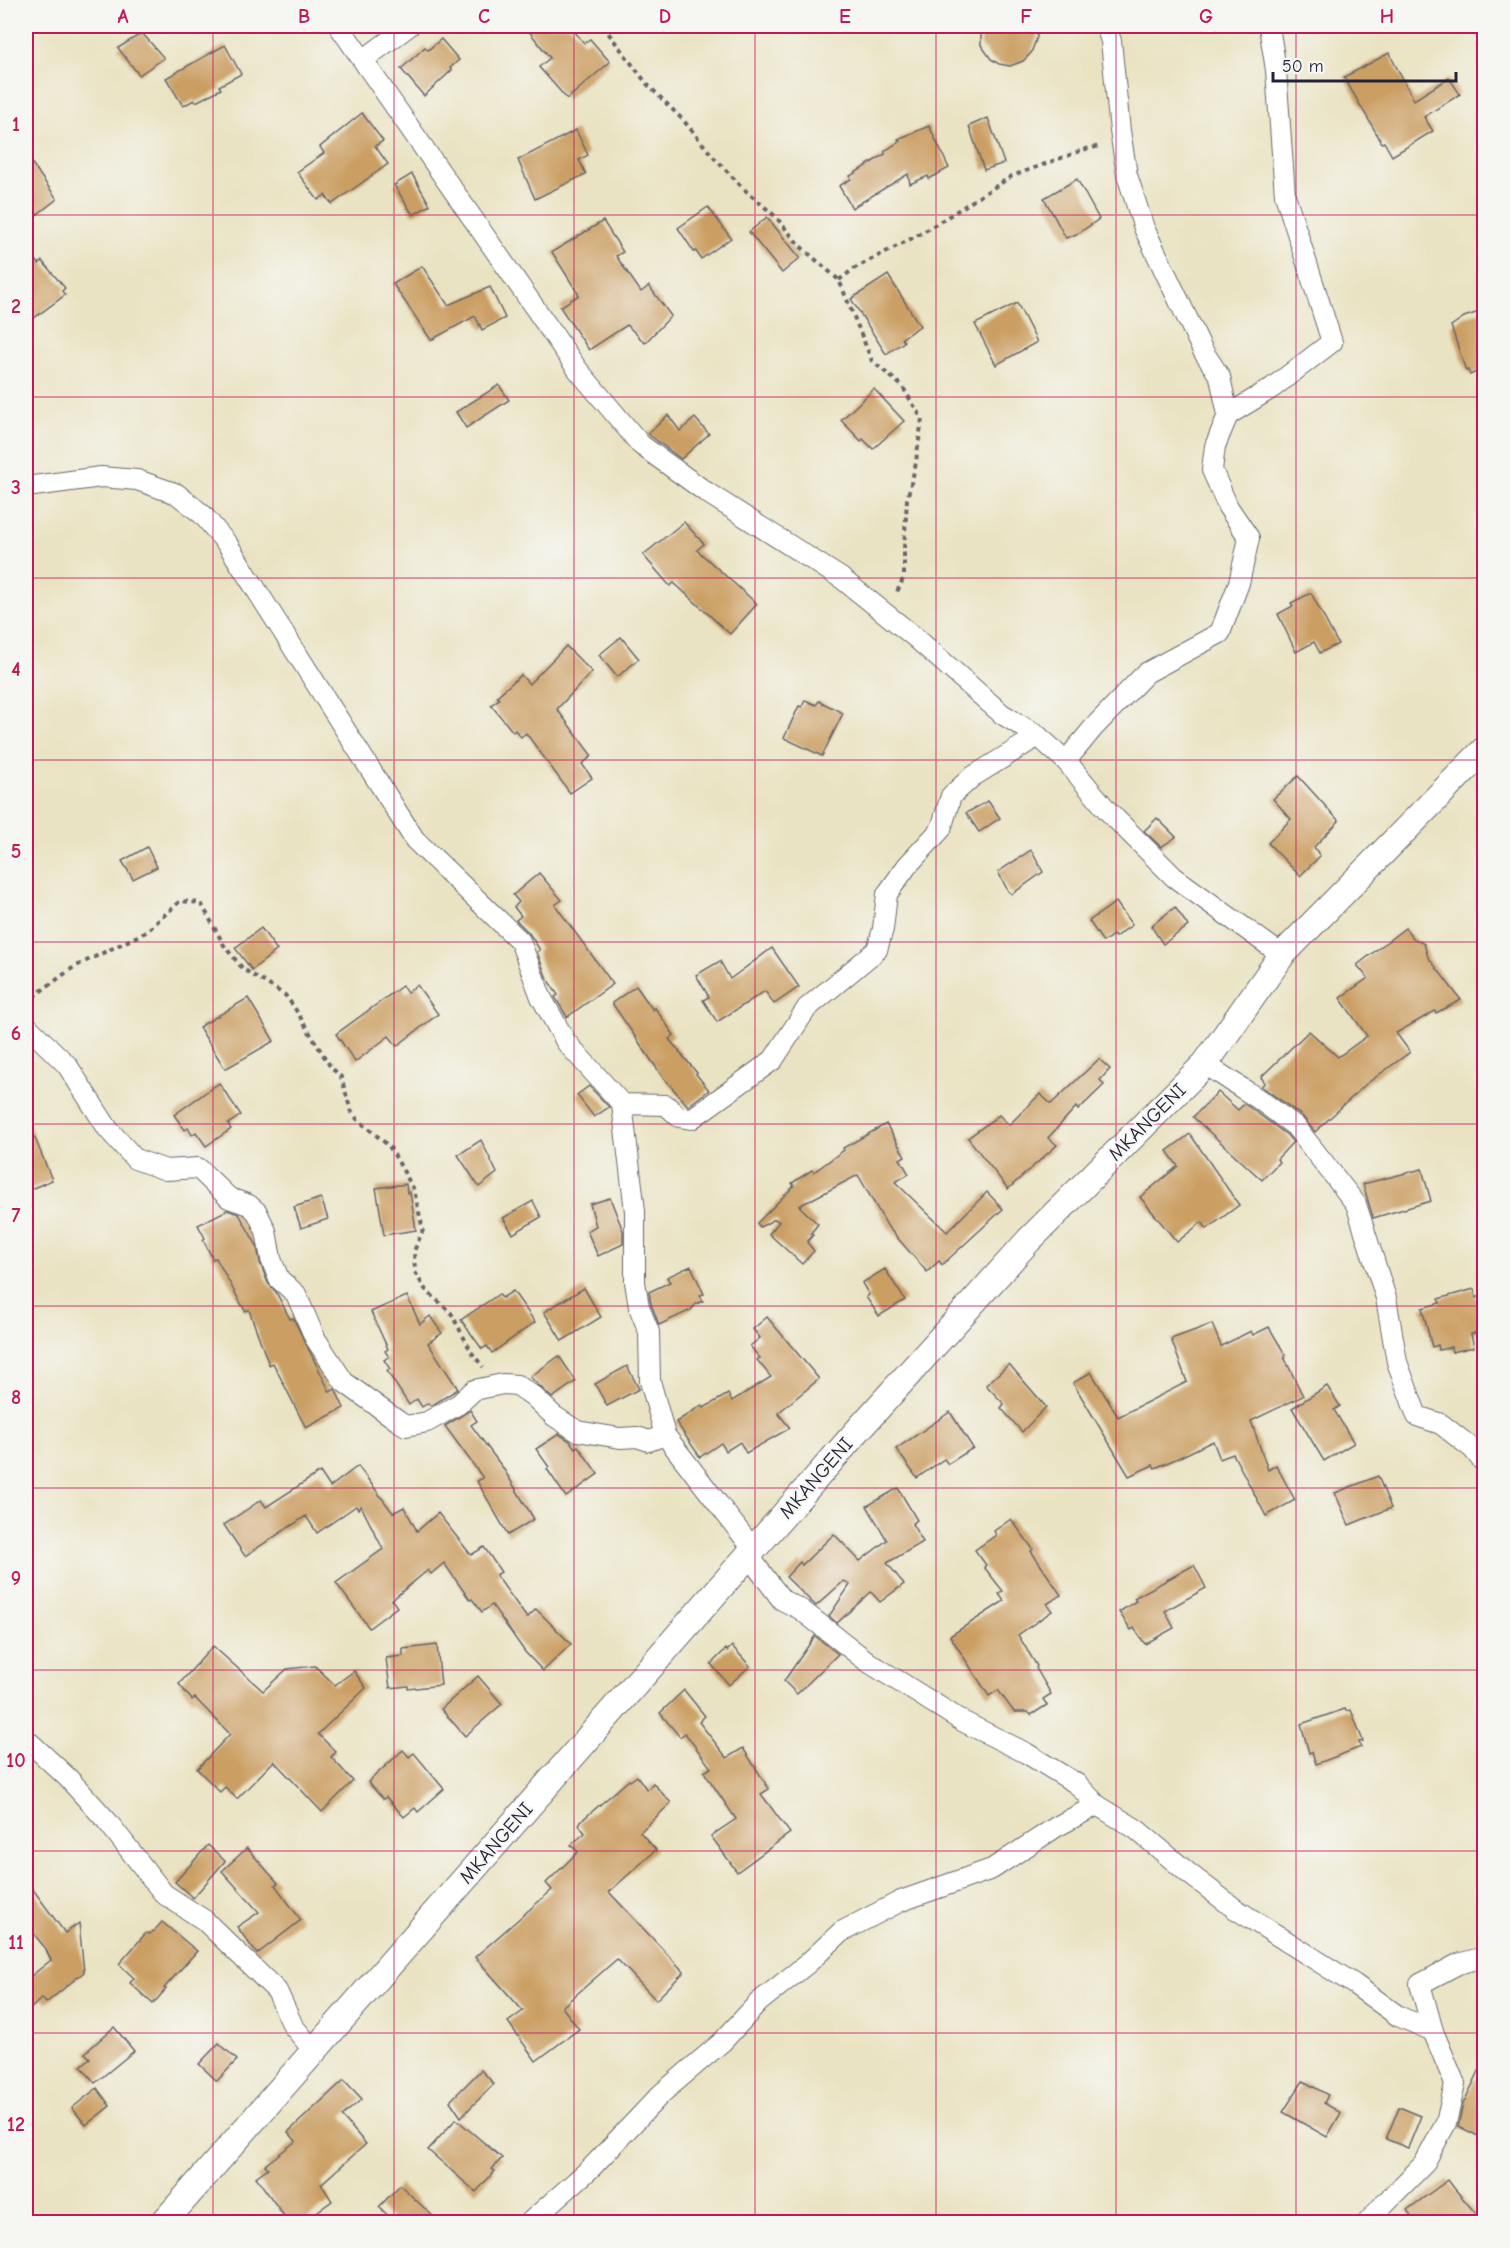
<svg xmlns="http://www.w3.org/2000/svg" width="1510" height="2248" font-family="'Comic Neue',sans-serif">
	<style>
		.building { fill: #cb9f63 }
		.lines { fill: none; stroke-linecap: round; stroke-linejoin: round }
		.minor-casing { stroke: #68666b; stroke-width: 22 }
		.tertiary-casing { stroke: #68666b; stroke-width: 28 }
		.path { stroke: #68666b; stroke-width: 4; stroke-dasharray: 4.5 4.5; stroke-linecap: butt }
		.minor { stroke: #fff; stroke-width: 20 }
		.tertiary { stroke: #fff; stroke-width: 26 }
		.grid { fill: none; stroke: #c2185b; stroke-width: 1.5; stroke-opacity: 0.55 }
		.labels { text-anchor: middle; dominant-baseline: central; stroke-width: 4.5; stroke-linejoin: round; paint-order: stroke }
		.street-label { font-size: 20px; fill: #22223b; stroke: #f6f6f2 }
		.neatline { fill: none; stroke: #c2185b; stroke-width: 2 }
		.grid-label { font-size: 20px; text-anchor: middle; font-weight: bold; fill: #c2185b }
	</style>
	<rect width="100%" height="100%" fill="#f6f6f2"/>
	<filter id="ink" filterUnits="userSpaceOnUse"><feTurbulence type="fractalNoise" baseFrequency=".0167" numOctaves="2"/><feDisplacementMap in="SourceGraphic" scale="12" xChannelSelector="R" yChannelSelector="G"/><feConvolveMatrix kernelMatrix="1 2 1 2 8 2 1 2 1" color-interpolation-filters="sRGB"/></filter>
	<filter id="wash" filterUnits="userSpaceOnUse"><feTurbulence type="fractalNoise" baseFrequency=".008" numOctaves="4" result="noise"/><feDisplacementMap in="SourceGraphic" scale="24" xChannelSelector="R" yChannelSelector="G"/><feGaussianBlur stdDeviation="1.35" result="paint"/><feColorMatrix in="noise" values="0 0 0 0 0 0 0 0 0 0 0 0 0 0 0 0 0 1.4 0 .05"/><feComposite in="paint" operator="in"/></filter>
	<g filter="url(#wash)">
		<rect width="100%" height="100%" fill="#eae3c3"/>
		<g id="blocks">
			<g class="building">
				<polygon points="525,26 570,26 584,43 590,39 610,62 567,99 539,67 550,58"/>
				<polygon points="981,26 1037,26 1037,37 1031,53 1023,61 1010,66 999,64 991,59 981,45"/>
				<polygon points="142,33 164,58 139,75 118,48"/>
				<polygon points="441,39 459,60 450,68 452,70 424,96 401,69 425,47 428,50"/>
				<polygon points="225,45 241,74 219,86 221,89 196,102 194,100 183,106 166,78"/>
				<polygon points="1389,53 1414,100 1449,78 1460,94 1424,117 1433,131 1392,156 1384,142 1382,143 1344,77"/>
				<polygon points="362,113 383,141 375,146 388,164 332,204 325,195 318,200 297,172 324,153 320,147"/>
				<polygon points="988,118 1004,163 984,170 969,126"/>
				<polygon points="929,126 949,168 929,179 928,176 910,184 908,174 852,208 839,186 851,179 850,176 885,154 885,151 900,141 898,139"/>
				<polygon points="576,130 588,155 579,160 586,174 535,199 518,160"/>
				<polygon points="26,155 57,199 26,223"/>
				<polygon points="412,174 430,205 413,215 394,185"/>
				<polygon points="1077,179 1099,219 1079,233 1066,238 1044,198"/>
				<polygon points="708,207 731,238 701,259 696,251 694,252 678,228"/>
				<polygon points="767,217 800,258 782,273 749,232"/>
				<polygon points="603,221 623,252 616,256 641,292 649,286 671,316 645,343 627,325 589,350 560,307 579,295 552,252"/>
				<polygon points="26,247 39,264 42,261 65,288 62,291 65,295 26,324"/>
				<polygon points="422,266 448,305 490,287 505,318 482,330 475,316 431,340 393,284"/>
				<polygon points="888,275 920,326 902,338 904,342 886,354 851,299"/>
				<polygon points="1017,303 1037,342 996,365 975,324"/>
				<polygon points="1485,310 1485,368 1470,375 1468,370 1466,371 1451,326 1464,317"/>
				<polygon points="499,385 509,400 466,428 456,412"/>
				<polygon points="874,389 904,421 873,449 863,439 861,441 841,420"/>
				<polygon points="668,415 680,431 695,418 709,434 681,459 648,434"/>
				<polygon points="684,522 704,544 697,550 757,604 730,634 674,583 670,586 643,555"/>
				<polygon points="1311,593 1338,644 1320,653 1314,642 1296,652 1278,614 1293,606 1291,603"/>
				<polygon points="621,637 639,659 617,677 599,655"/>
				<polygon points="566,646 592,672 557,709 592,756 582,764 592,778 570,793 526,733 521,737 515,730 513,732 491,705 499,699 497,696 521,675 529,684"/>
				<polygon points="805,700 816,705 819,701 843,713 822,756 784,738 799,706 802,707"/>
				<polygon points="1298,776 1339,821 1314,847 1320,856 1300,876 1268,843 1291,819 1273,799"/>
				<polygon points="988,801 1000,818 979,832 966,813"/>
				<polygon points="1157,818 1176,837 1161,847 1144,831"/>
				<polygon points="147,847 157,867 133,879 122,861"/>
				<polygon points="1031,850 1043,872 1012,894 1008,891 998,872"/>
				<polygon points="539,873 562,900 555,905 613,984 567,1017 555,997 558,995 547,979 537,952 540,950 529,933 516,920 521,916 514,907 519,902 513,895"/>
				<polygon points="1116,902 1132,925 1115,937 1113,935 1103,942 1089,921"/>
				<polygon points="1175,907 1188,926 1163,944 1151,926"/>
				<polygon points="261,928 277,950 252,970 235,948"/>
				<polygon points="1405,928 1413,938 1424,944 1428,957 1461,1000 1436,1013 1435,1011 1396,1033 1410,1052 1365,1085 1315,1132 1302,1116 1261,1086 1265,1083 1261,1077 1309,1031 1338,1057 1367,1036 1340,998 1368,978 1357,965"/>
				<polygon points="772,948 799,987 774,1004 765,991 717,1022 703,1000 709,997 696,975 720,961 730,979"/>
				<polygon points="417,985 438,1014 397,1046 389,1036 355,1062 336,1034 402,986 407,993"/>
				<polygon points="636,986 653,1010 655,1008 674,1035 669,1039 697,1073 696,1074 709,1090 688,1106 662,1076 612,1003"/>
				<polygon points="248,998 274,1041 225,1069 199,1027"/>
				<polygon points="1099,1059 1110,1069 1100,1080 1104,1085 1078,1110 1076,1107 1048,1138 1057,1145 1008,1189 968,1138 999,1115 1009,1125 1040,1094 1051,1104"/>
				<polygon points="219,1083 241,1115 228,1124 231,1129 206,1146 196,1132 192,1135 188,1128 185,1130 174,1115"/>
				<polygon points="589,1086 609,1107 594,1117 577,1095"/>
				<polygon points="1218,1092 1238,1110 1244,1104 1253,1110 1287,1135 1293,1142 1277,1159 1279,1162 1262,1180 1193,1117"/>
				<polygon points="26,1116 52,1180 26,1191"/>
				<polygon points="886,1124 905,1156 900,1159 909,1174 895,1182 947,1232 987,1192 1003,1209 942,1265 939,1261 927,1272 888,1227 858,1175 799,1206 818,1224 811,1233 813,1235 807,1242 814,1251 802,1264 769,1234 779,1222 775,1219 760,1227 757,1223 794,1186 792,1183 812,1170 814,1172 844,1150 843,1148"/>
				<polygon points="1190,1134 1239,1205 1207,1229 1202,1222 1177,1242 1140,1197 1178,1166 1167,1151"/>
				<polygon points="481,1140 497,1173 479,1187 458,1155"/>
				<polygon points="1422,1169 1431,1201 1373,1218 1363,1184"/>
				<polygon points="406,1184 407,1193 410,1192 416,1230 384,1235 376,1188"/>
				<polygon points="321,1198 328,1219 301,1228 294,1207"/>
				<polygon points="610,1198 623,1231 623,1244 598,1256 587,1231 596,1226 590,1204"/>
				<polygon points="533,1201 541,1217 513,1234 503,1218"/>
				<polygon points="227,1210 239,1214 257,1246 260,1263 268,1283 276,1292 290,1319 293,1318 330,1392 335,1389 344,1408 306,1428 273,1363 269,1365 249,1310 245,1311 216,1258 213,1259 203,1240 205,1238 198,1225"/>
				<polygon points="691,1266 704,1294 700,1295 703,1301 696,1304 691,1310 659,1325 651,1304 649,1292 670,1282 667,1277"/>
				<polygon points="885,1269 905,1300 879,1316 866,1297 869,1295 862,1283"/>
				<polygon points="584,1288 601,1317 562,1341 544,1312"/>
				<polygon points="1474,1289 1476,1298 1481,1296 1485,1309 1485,1330 1471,1334 1474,1347 1452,1352 1451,1347 1439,1350 1438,1345 1432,1347 1422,1308 1440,1303 1438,1299"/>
				<polygon points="513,1291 535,1322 492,1353 487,1346 482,1349 461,1320 499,1294 502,1298"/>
				<polygon points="407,1296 420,1324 430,1316 442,1333 428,1343 458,1389 431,1406 428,1403 422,1407 417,1399 409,1405 387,1371 390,1369 384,1360 389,1357 385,1351 388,1349 371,1312"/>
				<polygon points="767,1317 819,1379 778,1413 790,1428 746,1453 740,1442 726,1451 721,1443 700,1457 676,1422 702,1405 704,1408 728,1394 732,1401 771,1377 757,1360 760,1358 750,1346 760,1338 753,1329"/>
				<polygon points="1212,1324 1221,1346 1251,1331 1253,1335 1269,1327 1286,1356 1284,1357 1303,1396 1251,1421 1268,1470 1276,1465 1295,1500 1266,1516 1233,1454 1220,1459 1213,1441 1178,1458 1155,1468 1153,1465 1129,1476 1073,1383 1091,1372 1118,1417 1187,1382 1171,1339"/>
				<polygon points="559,1356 576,1381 552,1398 530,1377"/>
				<polygon points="1009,1364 1046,1407 1022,1432 1001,1408 1004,1404 986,1385"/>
				<polygon points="627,1366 639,1389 607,1406 595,1384"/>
				<polygon points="1327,1386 1340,1406 1334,1410 1354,1443 1324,1461 1292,1408"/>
				<polygon points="470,1410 477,1421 471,1425 503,1468 534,1519 508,1535 477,1481 483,1478 445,1426"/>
				<polygon points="950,1412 973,1448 948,1464 944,1459 917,1478 896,1449"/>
				<polygon points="559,1434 570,1441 575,1448 578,1446 598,1474 566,1497 547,1469 549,1467 536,1449"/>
				<polygon points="358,1466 393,1513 404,1507 417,1531 438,1513 471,1555 484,1547 501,1572 496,1575 527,1618 536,1609 571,1644 543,1671 525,1652 492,1605 482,1612 472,1599 470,1600 444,1563 431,1574 428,1570 392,1600 397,1607 369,1628 336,1583 383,1549 361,1506 358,1509 356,1506 317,1533 306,1516 245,1556 224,1525 261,1500 266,1507 320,1472 330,1487"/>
				<polygon points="1378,1476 1391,1508 1349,1525 1335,1493"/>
				<polygon points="898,1488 917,1520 912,1524 923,1542 887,1563 904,1584 880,1602 871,1592 837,1623 829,1616 850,1585 844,1581 816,1606 786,1577 800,1562 802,1565 834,1534 860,1561 887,1540 867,1506"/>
				<polygon points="1011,1519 1033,1549 1031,1551 1061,1595 1047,1604 1052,1611 1018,1635 1037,1666 1036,1668 1051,1694 1043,1699 1047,1705 1031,1715 1028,1712 1014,1712 998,1690 989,1696 950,1636 1004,1601 999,1594 1003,1591 984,1567 986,1565 975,1550 996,1535 994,1531"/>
				<polygon points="1194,1565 1206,1588 1165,1611 1174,1628 1145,1644 1134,1628 1131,1630 1119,1612 1136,1601 1134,1598"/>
				<polygon points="815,1636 838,1654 797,1694 784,1681"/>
				<polygon points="437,1645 441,1685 408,1689 408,1686 390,1688 386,1658 403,1656 403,1649"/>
				<polygon points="213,1646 263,1691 287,1669 315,1666 335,1685 354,1671 366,1688 318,1734 336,1752 331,1757 353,1781 322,1812 274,1761 237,1799 225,1787 220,1792 197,1769 230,1734 195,1698 192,1700 179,1684"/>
				<polygon points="732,1646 750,1666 729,1685 711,1664 726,1649 727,1651"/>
				<polygon points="478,1676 502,1704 465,1736 441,1709"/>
				<polygon points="684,1690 705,1716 699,1722 727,1758 743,1748 769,1789 761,1794 790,1833 737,1872 711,1836 736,1819 704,1772 711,1768 685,1733 680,1737 660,1713"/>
				<polygon points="1345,1709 1346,1711 1351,1710 1363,1741 1359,1742 1361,1747 1316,1764 1312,1752 1309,1753 1301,1724"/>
				<polygon points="403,1750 409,1757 414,1753 444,1789 418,1812 415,1808 404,1817 386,1797 383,1799 368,1782"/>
				<polygon points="637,1776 647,1790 653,1783 671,1803 640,1832 656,1850 609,1892 684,1972 656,2000 617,1959 562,2007 579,2029 536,2061 508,2022 523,2011 475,1957 552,1890 546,1883 578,1852 571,1845 585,1833 579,1825 581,1821 629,1780 630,1781"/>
				<polygon points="208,1845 225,1861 193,1898 175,1882"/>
				<polygon points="247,1848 278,1883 275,1885 301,1920 257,1954 237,1927 259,1912 222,1871"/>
				<polygon points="26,1880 65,1933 79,1923 84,1972 46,2003 42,1998 26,2013 26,1980 51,1960 45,1948 26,1924"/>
				<polygon points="162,1922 197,1951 164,1988 166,1989 153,2004 130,1983 134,1978 119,1964 146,1933 149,1934 152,1931 153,1932"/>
				<polygon points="114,2027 134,2051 95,2083 81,2066 90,2058 85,2053"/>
				<polygon points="219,2043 237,2060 217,2081 199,2064"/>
				<polygon points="1485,2059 1485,2121 1478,2136 1458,2126 1463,2104"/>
				<polygon points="481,2070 494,2084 461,2117 450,2101"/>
				<polygon points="344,2080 362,2099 342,2116 366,2144 321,2184 332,2201 301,2223 289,2223 256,2177 268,2168 265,2165 296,2141 288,2132"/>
				<polygon points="1303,2081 1328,2095 1324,2103 1341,2113 1327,2137 1283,2112"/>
				<polygon points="97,2088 110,2106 86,2125 72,2108"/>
				<polygon points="1399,2107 1421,2116 1408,2148 1386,2139"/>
				<polygon points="456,2119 502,2158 492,2169 495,2171 476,2192 428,2150"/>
				<polygon points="1448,2180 1454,2188 1484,2223 1416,2223 1407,2210"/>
				<polygon points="400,2185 440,2223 396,2223 379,2207"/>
			</g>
		</g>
	</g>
	<g filter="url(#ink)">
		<use href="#blocks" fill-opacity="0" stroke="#68666b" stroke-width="1.5"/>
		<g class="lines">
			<g class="minor-casing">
				<g id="minor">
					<polyline points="339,26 578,370 641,445 706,492 841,578 916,638 1002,714 1038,736 1066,761 1107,810 1174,877 1282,955"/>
					<polyline points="1106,26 1111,41 1120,131 1127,175 1144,228 1203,351 1220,377 1228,415"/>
					<polyline points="363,60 409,26"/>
					<polyline points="26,487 101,477 137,480 177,494 203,515 228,545 415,840 520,941 541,997 566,1042 622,1104 666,1105 679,1117 691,1119 773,1060 807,1008 877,950 883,929 887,894 907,866 941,829 951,796 972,777 1038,736"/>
					<polyline points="1066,761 1094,727 1146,673 1220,633 1239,583 1249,538 1228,507 1212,470 1215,446 1228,415 1272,388 1332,342 1285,195 1276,70 1269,26"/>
					<polyline points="26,1025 67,1065 108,1129 135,1159 166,1170 198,1168 229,1198 249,1205 257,1212 266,1231 271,1259 279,1279 296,1294 315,1338 344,1382 398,1421 406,1426 427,1422 459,1404 474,1390 503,1384 517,1385 533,1396 554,1416 577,1431 620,1438 637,1437 649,1441 665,1435"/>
					<polyline points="1205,1064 1260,1100 1295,1126 1356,1204 1386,1298 1397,1362 1417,1416 1441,1424 1473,1449 1484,1463"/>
					<polyline points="622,1104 635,1211 635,1282 639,1307 649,1332 650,1381 665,1435 753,1549"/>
					<polyline points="748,1555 782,1600 800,1609 868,1662 962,1721 1026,1753 1077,1784 1097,1805 1136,1829 1187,1872 1234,1908 1354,1984 1398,2016 1433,2031"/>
					<polyline points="26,1739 68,1778 107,1821 164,1894 204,1920 277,1991 293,2026 314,2051"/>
					<polyline points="530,2222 591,2168 661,2094 722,2042 759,2002 807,1964 841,1932 901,1901 992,1869 1056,1827 1097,1805"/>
					<polyline points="1368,2222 1385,2203 1424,2164 1446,2123 1455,2084 1433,2031 1420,1984 1458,1964 1484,1957"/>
				</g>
			</g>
			<g class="tertiary-casing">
				<polyline id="tertiary" points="164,2222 859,1429 1029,1240 1205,1064 1282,955 1484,750"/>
			</g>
			<g class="path">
				<polyline points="603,26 647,84 684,121 716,160 746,191 775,216 800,246 839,280 872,361 902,386 922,419 915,468 907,499 904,549 904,577 896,594"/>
				<polyline points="839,280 855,268 922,233 1012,176 1086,149 1101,146"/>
				<polyline points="26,1002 74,967 146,932 180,901 201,903 225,947 243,969 285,995 294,1007 330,1066 341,1077 351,1111 357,1119 389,1146 396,1158 414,1190 423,1230 414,1251 415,1272 425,1289 451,1313 472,1353 483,1367"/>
			</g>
			<use href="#minor" class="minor"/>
			<use href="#tertiary" class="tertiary"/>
		</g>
	</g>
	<path class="grid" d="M213,26V2222M394,26V2222M574,26V2222M755,26V2222M936,26V2222M1116,26V2222M1296,26V2222M26,215H1484M26,397H1484M26,578H1484M26,760H1484M26,942H1484M26,1124H1484M26,1306H1484M26,1488H1484M26,1670H1484M26,1851H1484M26,2033H1484"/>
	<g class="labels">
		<g class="street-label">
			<text transform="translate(1147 1122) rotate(-45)">MKANGENI</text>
			<text transform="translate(816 1478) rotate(-49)">MKANGENI</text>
			<text transform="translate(496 1843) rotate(-49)">MKANGENI</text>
		</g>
	</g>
	<rect width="1510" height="2248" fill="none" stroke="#f6f6f2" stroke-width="66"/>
	<path d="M1273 72v9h183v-9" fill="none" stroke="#22223b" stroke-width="3"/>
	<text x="1282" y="72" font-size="18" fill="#22223b" stroke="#f6f6f2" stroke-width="4.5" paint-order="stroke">50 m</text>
	<rect x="33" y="33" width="1444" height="2182" class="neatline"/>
	<g class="grid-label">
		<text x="123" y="23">A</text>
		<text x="304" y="23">B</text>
		<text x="484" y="23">C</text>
		<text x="665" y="23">D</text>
		<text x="845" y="23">E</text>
		<text x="1026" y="23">F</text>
		<text x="1206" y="23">G</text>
		<text x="1387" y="23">H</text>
		<text x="16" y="131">1</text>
		<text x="16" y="313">2</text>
		<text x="16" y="494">3</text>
		<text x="16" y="676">4</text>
		<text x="16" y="858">5</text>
		<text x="16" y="1040">6</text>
		<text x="16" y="1222">7</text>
		<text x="16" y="1404">8</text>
		<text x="16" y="1585">9</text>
		<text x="16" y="1767">10</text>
		<text x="16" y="1949">11</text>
		<text x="16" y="2131">12</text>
	</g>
</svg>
